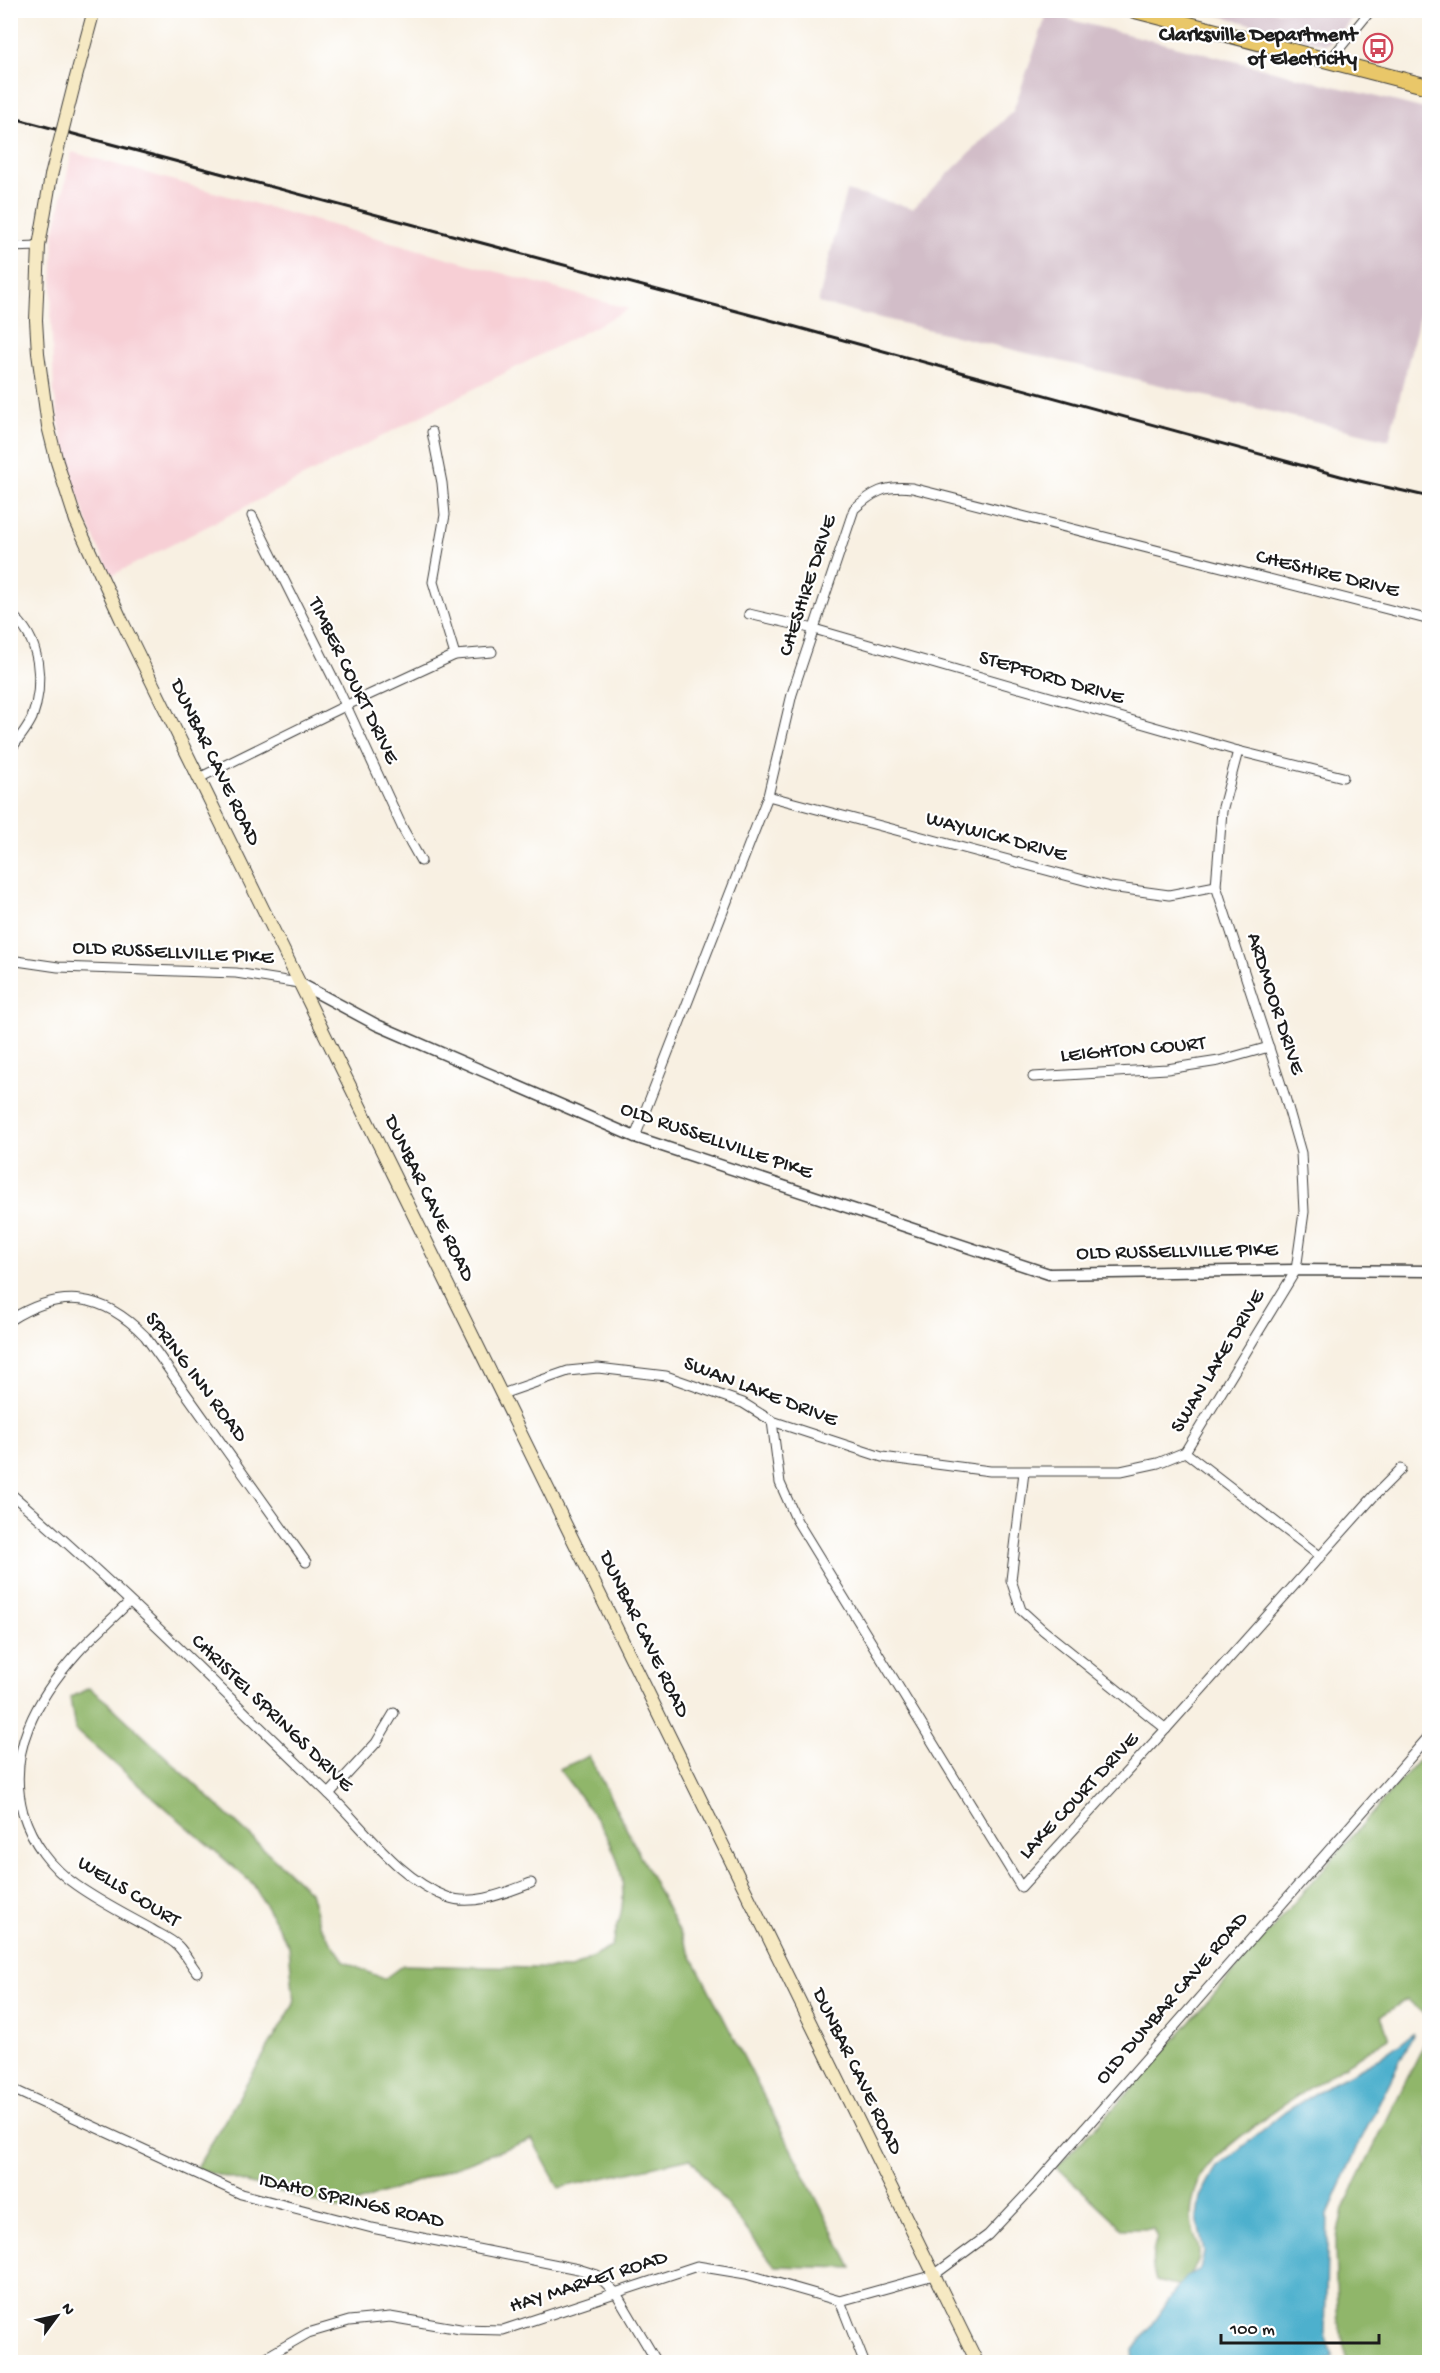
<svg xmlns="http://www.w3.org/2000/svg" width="1440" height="2373" font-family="'Gochi Hand',sans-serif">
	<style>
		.built { fill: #f7cfd5 }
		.industrial { fill: #d2bdc8 }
		.forest { fill: #90b66a; stroke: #566943; stroke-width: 1.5 }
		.water { fill: #4eb0cd; stroke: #356674; stroke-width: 1.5 }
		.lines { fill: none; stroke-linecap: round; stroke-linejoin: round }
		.minor-casing { stroke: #3d3c3a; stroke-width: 11 }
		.tertiary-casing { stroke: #3d3c3a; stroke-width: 13 }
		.secondary-casing { stroke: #3d3c3a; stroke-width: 14 }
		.trunk-casing { stroke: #3d3c3a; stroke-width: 17 }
		.minor { stroke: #fff; stroke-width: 9 }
		.tertiary { stroke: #fff; stroke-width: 10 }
		.secondary { stroke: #f6e9c3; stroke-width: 12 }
		.trunk { stroke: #e9c769; stroke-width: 15 }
		.rail { stroke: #1c1c1c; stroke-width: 3 }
		.secondary-bridge-casing { stroke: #3d3c3a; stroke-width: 14; stroke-linecap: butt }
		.secondary-bridge { stroke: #f6e9c3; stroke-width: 12 }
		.labels { text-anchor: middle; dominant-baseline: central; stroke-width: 4.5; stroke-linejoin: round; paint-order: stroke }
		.poi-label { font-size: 21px; font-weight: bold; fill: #1c1c1c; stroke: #fff; text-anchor: end }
		.street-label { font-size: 21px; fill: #1c1c1c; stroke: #fff }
	</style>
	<rect width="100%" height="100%" fill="#fff"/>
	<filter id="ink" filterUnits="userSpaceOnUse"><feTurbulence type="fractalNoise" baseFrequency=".0167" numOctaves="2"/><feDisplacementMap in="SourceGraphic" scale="12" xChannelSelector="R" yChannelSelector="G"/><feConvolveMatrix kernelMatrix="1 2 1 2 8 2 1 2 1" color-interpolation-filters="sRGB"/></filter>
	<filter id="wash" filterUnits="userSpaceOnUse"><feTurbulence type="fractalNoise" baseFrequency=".008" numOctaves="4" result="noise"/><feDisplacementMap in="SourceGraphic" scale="24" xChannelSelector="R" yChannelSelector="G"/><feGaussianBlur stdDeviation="1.35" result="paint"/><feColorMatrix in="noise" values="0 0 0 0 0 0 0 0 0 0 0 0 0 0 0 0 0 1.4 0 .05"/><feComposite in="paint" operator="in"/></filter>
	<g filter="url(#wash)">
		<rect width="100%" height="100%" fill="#f8f0e2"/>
		<polygon class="built" points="72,152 629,309 111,576 88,524 66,462 54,393 51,318 54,234"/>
		<g class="industrial">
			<polygon points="1203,11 1357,11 1339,35 1326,45"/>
			<polygon points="1047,14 1429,110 1429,277 1389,440 818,303 846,191 913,208 1013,111"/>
		</g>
		<g class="forest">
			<path d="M89,1688L107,1702L310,1892L319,1924L345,1962L384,1979L403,1965L571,1969L611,1947C615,1934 620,1921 622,1907C630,1852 589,1810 559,1769L589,1756L852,2268L775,2266L690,2158L559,2188L532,2139L341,2209L196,2169L294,2004L289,1946L253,1884L75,1729L70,1698Z"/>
			<path d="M1429,1748V2019L1407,1999L1381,2016L1389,2038C1351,2061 1213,2144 1199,2180C1194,2194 1189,2211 1192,2225C1194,2238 1202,2247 1198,2261C1195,2271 1185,2278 1180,2287L1156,2281C1151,2266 1151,2253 1157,2238L1153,2229H1123L1057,2167L1126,2095Z"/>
			<polygon points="1429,2034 1429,2362 1347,2362 1337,2311 1335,2247 1343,2209"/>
		</g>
		<polygon class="water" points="1414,2033 1358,2146 1328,2214 1325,2335 1333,2357 1323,2362 1134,2362 1133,2350 1186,2276 1200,2270 1204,2251 1197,2218 1200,2197 1216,2168 1285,2112 1330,2084 1378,2059"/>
	</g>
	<g filter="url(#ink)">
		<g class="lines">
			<g class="minor-casing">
				<g id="minor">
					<polyline points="1330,60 1371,10"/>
					<polyline points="10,247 39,246"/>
					<polyline points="432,432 442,483 445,515 433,582 455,655"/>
					<polyline points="252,516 337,686 403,829 421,861"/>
					<path d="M10,614C42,637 44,685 32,718C27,729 18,740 10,750"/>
					<polyline points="749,614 814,629 1238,751 1343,777"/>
					<polyline points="199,778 345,706 455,655 492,652"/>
					<polyline points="768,796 1110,887 1169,895 1216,886"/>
					<polyline points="10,960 58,967 236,973 299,983"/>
					<polyline points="1033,1077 1167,1069 1219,1061 1269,1047"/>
					<path d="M635,1137L768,796L792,694L854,509C873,492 885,485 912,488L1430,620"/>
					<path d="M10,1320C61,1288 103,1293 145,1336L306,1562"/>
					<polyline points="502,1394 568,1371 598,1368 666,1376 743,1403 772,1421 882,1457 990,1471 1121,1471 1158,1463 1185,1452 1296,1270 1304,1212 1301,1153 1285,1097 1216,886 1222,811 1238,751"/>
					<polyline points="772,1421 780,1483 797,1521 1021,1887 1166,1729 1374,1496 1401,1469"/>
					<polyline points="1185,1452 1321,1557"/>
					<polyline points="1024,1472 1011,1580 1021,1610 1043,1630 1166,1729"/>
					<path d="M10,1493C121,1588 223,1692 328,1793C365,1829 399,1879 447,1897C473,1907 507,1892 531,1883"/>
					<path d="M129,1602C113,1619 93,1635 77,1653C37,1698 6,1751 23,1813C32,1842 51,1868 76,1885C100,1902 126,1915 151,1929C159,1934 171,1939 178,1946C185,1953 190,1963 197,1972"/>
					<polyline points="329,1794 376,1743 394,1713"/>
					<polyline points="10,2088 241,2194 372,2228 578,2269 597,2275 616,2293 657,2362"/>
					<polyline points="840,2301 864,2362"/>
					<polyline points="258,2362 308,2333 349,2321 390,2317 460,2329 503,2330 697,2266 746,2274 840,2301 934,2275 988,2235 1037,2183 1430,1735"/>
				</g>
			</g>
			<g class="tertiary-casing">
				<polyline id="tertiary" points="299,983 377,1025 635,1137 1049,1274 1296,1270 1430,1271"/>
			</g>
			<g class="secondary-casing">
				<g id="secondary">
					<polyline points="75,81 94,10"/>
					<polyline points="51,176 39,246 36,320 38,353 48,426 57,462 76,521 121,619 269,921 977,2362"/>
				</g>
			</g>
			<g class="trunk-casing">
				<polyline id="trunk" points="1133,10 1430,87"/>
			</g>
			<use href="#minor" class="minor"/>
			<use href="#tertiary" class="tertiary"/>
			<use href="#secondary" class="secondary"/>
			<use href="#trunk" class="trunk"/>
			<polyline class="rail" points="10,117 785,324 1355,480 1430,497"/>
			<g class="secondary-bridge-casing">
				<polyline id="secondary-bridge" points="51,176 75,81"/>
			</g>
			<use href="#secondary-bridge" class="secondary-bridge"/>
		</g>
	</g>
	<defs>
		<g id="bus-ring" transform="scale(1.5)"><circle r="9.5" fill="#fff" stroke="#d1495b" stroke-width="1.5"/><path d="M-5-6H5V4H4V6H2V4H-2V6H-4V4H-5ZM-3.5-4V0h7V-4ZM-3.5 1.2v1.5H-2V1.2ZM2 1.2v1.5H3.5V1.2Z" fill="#d1495b"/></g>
	</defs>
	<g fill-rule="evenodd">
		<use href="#bus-ring" x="1378" y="48"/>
	</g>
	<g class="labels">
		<g class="poi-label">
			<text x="1357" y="36">Clarksville Department<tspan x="1357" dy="24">of Electricity</tspan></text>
		</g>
		<g class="street-label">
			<text transform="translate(1327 575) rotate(14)">CHESHIRE DRIVE</text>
			<text transform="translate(809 586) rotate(-72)">CHESHIRE DRIVE</text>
			<text transform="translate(1051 679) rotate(16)">STEPFORD DRIVE</text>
			<text transform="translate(352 681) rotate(64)">TIMBER COURT DRIVE</text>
			<text transform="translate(214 763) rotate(64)">DUNBAR CAVE ROAD</text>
			<text transform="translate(996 838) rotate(15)">WAYWICK DRIVE</text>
			<text transform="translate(173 954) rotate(3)">OLD RUSSELLVILLE PIKE</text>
			<text transform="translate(1274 1004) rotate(72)">ARDMOOR DRIVE</text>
			<text transform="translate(1133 1051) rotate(-5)">LEIGHTON COURT</text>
			<text transform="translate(716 1142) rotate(19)">OLD RUSSELLVILLE PIKE</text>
			<text transform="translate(428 1199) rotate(64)">DUNBAR CAVE ROAD</text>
			<text transform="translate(1177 1253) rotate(-1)">OLD RUSSELLVILLE PIKE</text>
			<text transform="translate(1219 1362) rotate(-59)">SWAN LAKE DRIVE</text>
			<text transform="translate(195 1378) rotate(53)">SPRING INN ROAD</text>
			<text transform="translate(760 1393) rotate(21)">SWAN LAKE DRIVE</text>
			<text transform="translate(643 1635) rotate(64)">DUNBAR CAVE ROAD</text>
			<text transform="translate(271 1714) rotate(44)">CHRISTEL SPRINGS DRIVE</text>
			<text transform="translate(1080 1797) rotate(-47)">LAKE COURT DRIVE</text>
			<text transform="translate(128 1893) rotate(32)">WELLS COURT</text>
			<text transform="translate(1173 1999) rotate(-49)">OLD DUNBAR CAVE ROAD</text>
			<text transform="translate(856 2072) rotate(64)">DUNBAR CAVE ROAD</text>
			<text transform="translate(351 2202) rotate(13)">IDAHO SPRINGS ROAD</text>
			<text transform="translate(589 2283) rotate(-18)">HAY MARKET ROAD</text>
		</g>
	</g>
	<rect width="1440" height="2373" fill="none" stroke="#fff" stroke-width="36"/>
	<g transform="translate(57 2316) rotate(57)" stroke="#ffffff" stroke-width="4.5" paint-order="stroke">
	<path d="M0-4.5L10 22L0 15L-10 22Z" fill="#1c1c1c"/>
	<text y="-9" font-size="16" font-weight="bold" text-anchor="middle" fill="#1c1c1c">N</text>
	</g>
	<path d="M1221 2334v9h158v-9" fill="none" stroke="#1c1c1c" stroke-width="3"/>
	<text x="1230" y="2334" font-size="18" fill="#1c1c1c" stroke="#ffffff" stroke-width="4.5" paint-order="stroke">100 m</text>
</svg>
